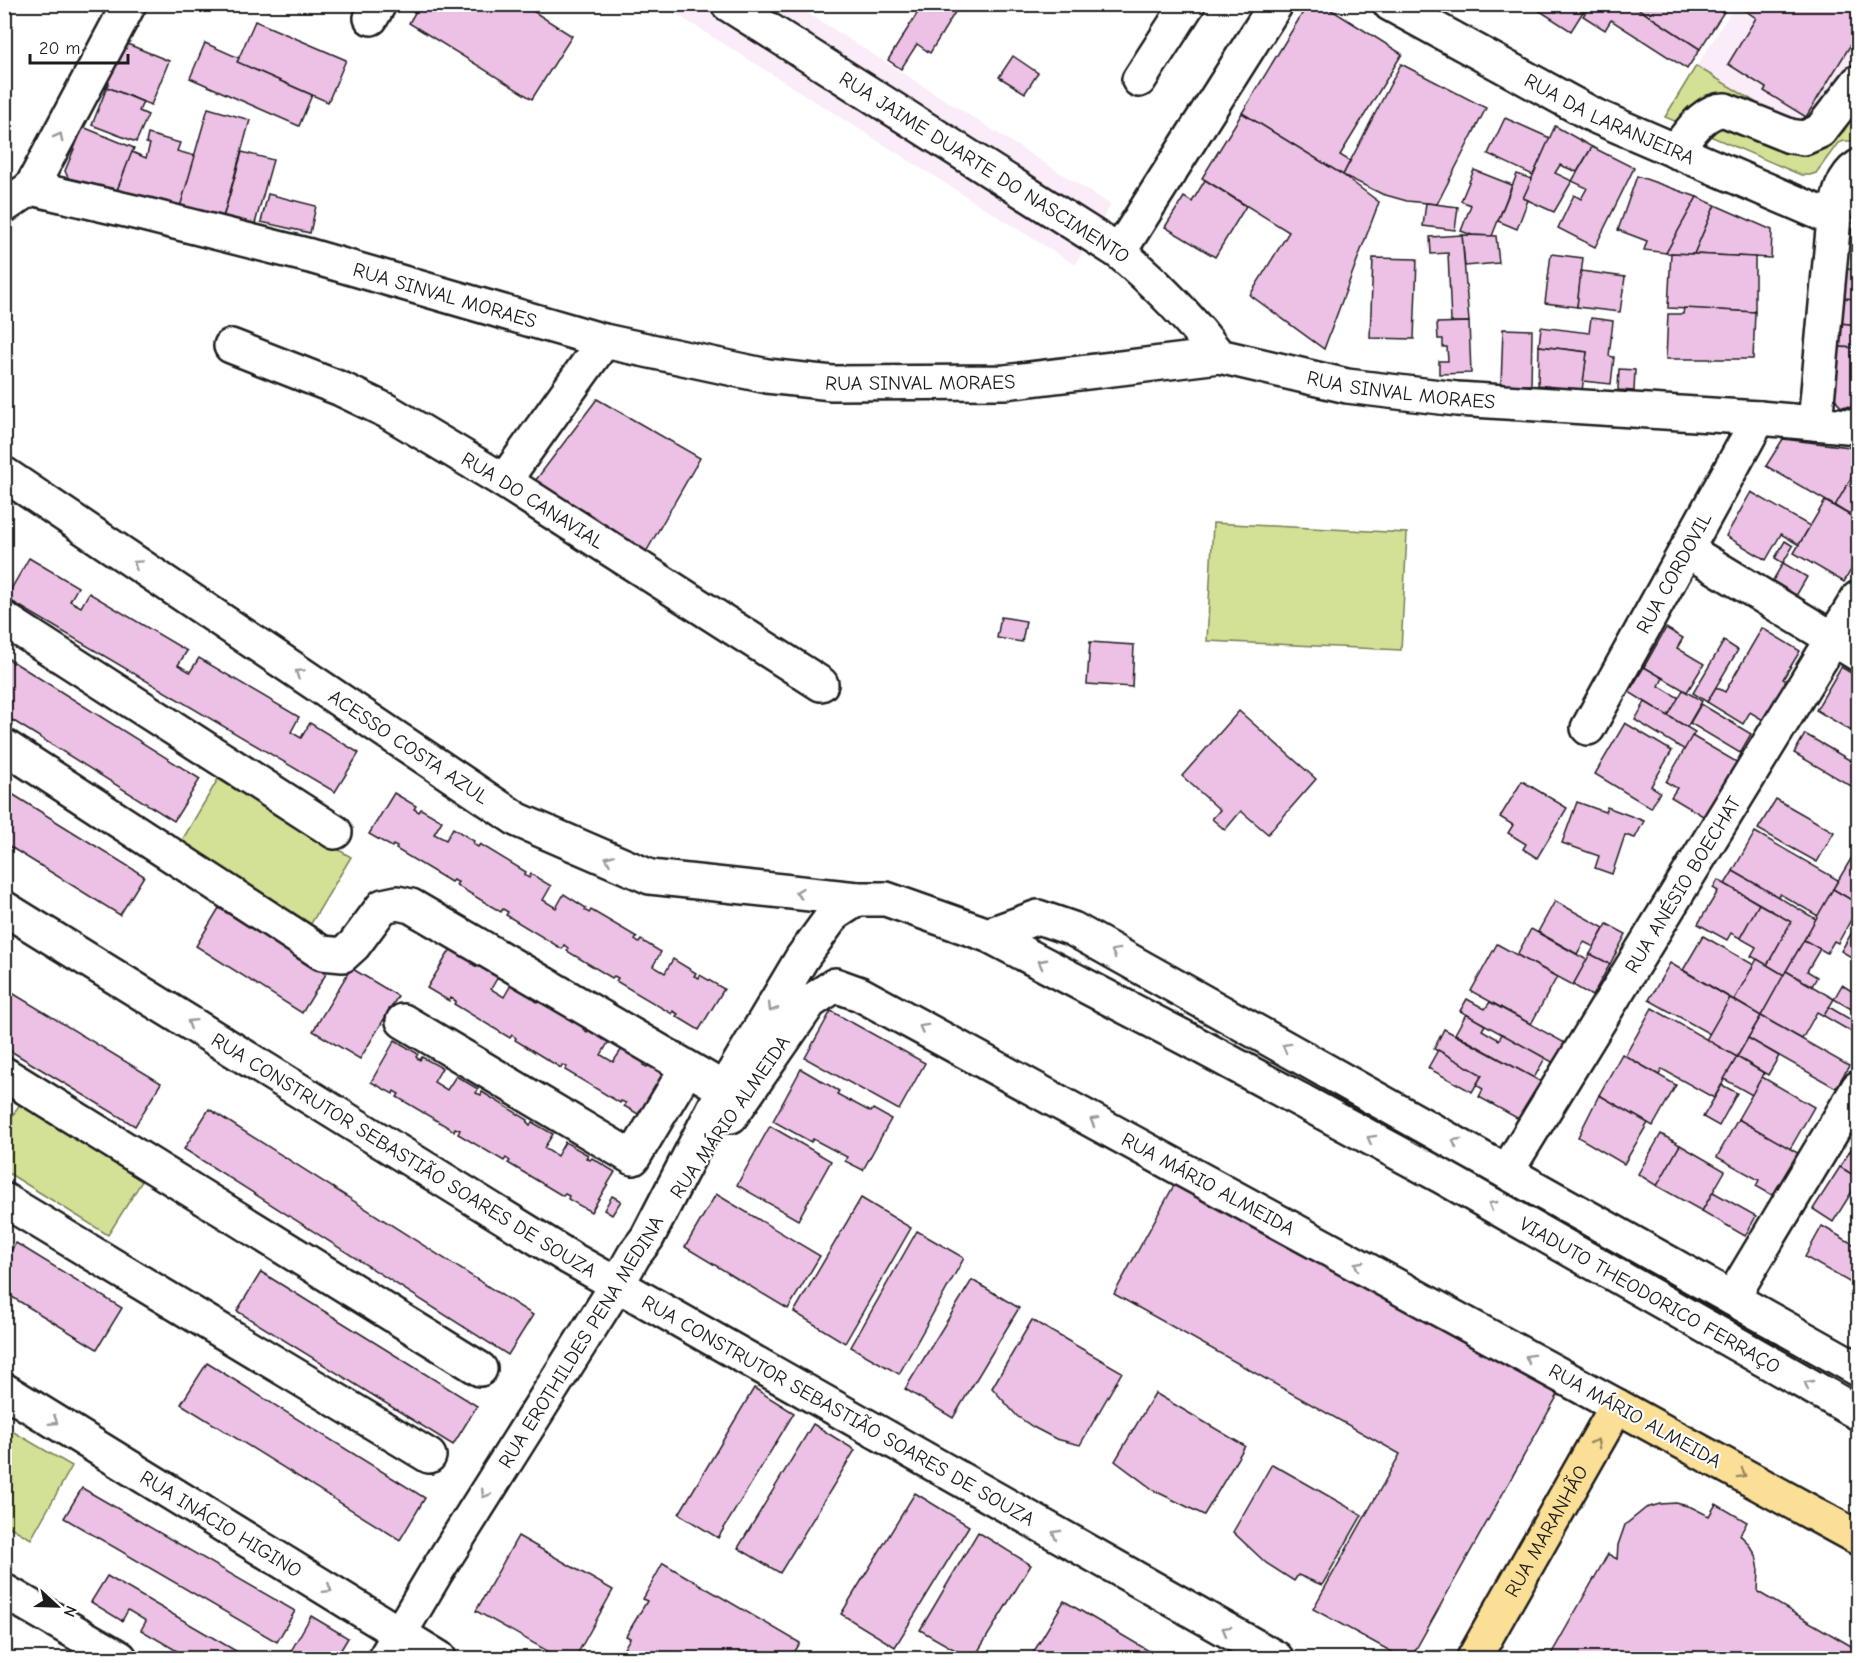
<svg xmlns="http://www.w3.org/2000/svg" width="1863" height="1663" font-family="'Comic Neue',sans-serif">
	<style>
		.built { fill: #faecf8 }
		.green { fill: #d2e195; stroke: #777e58; stroke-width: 1.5 }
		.building { fill: #edc1e6; stroke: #1c1c1c; stroke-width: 1.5 }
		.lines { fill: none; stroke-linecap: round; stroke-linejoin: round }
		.minor-casing { stroke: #1c1c1c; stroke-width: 38 }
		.major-casing { stroke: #1c1c1c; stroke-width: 38 }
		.minor { stroke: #fff; stroke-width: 33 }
		.major { stroke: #fbdf96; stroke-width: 33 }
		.oneway { stroke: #999 }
		.oneway2 { stroke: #97875f }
		.labels { text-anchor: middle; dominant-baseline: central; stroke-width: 4.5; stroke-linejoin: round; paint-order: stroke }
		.street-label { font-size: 20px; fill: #1c1c1c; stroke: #fff }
	</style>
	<rect width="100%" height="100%" fill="#fff"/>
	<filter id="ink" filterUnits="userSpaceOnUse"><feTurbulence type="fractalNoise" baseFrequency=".0167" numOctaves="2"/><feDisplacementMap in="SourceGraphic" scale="12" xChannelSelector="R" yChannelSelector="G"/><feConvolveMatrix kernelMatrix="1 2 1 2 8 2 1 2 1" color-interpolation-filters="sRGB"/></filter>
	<g filter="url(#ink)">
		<g class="built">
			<polygon points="662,5 795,5 1111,205 1075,265"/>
			<polygon points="1735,5 1858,5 1858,141 1843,141 1838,143 1816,173 1810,175 1801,175 1665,117"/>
		</g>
		<g class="green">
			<polygon points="1696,66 1801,130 1724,100 1684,125 1665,117"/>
			<polygon points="1854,113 1858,115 1858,141 1843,141 1838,143 1816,173 1810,175 1801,175 1703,133 1713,121 1834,140 1844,131"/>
			<polygon points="1213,523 1407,533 1401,650 1207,641"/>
			<polygon points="218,779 351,857 306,932 174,854"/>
			<polygon points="28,1091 151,1167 108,1235 5,1171 4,1129"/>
			<polygon points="5,1427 72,1466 31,1539 5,1524"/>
		</g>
		<g class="building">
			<polygon points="420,4 522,4 572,36 532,99 409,23"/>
			<polygon points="923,4 960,4 930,53 917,44 901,69 888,60"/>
			<polygon points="1308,4 1322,4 1402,54 1340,155 1350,161 1343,175 1242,113"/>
			<polygon points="1529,4 1588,4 1571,31"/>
			<polygon points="1591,4 1631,4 1700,49 1687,69 1611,20 1605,30 1583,16"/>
			<polygon points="1631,4 1729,4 1700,49"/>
			<polygon points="1746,4 1858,4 1858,33 1806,117 1764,91 1766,88 1728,64 1756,18 1743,9"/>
			<polygon points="255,21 346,60 328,102 237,62"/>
			<polygon points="125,43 169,61 151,105 107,87 109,83 105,82"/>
			<polygon points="205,43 239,58 237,62 312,95 299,126 190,78"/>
			<polygon points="1013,56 1038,73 1025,93 999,77"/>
			<polygon points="1401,64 1486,108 1437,204 1407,201 1382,194 1343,175"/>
			<polygon points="107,87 143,102 139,111 148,115 136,142 92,125"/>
			<polygon points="208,108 250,120 220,228 177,216"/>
			<polygon points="1242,113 1343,175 1379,202 1324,349 1250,295 1289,232 1202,178"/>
			<polygon points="1505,118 1550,138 1533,175 1488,154"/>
			<polygon points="1555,126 1592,147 1577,172 1560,165 1555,173 1572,181 1554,212 1523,198"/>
			<polygon points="83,127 134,148 114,198 71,184 65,171"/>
			<polygon points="148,134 180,143 177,151 195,156 180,207 136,195 133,203 114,198 132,152 146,158 150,144 146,143"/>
			<polygon points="1592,147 1634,168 1595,247 1558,228 1574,195 1581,199 1587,188 1572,181"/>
			<polygon points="242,152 273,160 254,227 223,218"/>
			<polygon points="1474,170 1512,185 1492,236 1472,235 1461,231 1471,205 1461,201"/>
			<polygon points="1517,174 1532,179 1523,198 1528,200 1517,229 1498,221"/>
			<polygon points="1637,176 1697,197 1666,253 1644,250 1647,241 1618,230"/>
			<polygon points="1205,180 1246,206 1215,257 1165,227 1184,197 1192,202"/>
			<polygon points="268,194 316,206 310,233 261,222"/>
			<polygon points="1697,197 1715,205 1694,254 1666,253"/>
			<polygon points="1855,202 1858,203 1858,258 1852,258"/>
			<polygon points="1426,203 1458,207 1455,230 1423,226"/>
			<polygon points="1715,205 1772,230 1771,258 1694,254"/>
			<polygon points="1462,235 1496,236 1499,263 1465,266"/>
			<polygon points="1462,235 1469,322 1451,322 1448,253 1431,254 1430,237"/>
			<polygon points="1671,253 1755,257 1755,312 1668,308"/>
			<polygon points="1551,254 1583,258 1577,307 1545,303"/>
			<polygon points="1373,258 1417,259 1414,339 1370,338"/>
			<polygon points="1836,268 1858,270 1858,299 1833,298"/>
			<polygon points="1581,271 1625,277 1620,312 1577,307"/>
			<polygon points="1841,298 1858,299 1858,325 1839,323"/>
			<polygon points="1684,308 1755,312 1753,359 1666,359 1668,314 1683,314"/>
			<polygon points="1591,318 1613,321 1609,356 1614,357 1611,384 1583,381 1587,352 1539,346 1541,327 1589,333"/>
			<polygon points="1469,322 1471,373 1439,374 1439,361 1448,361 1447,347 1443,347 1443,339 1438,339 1437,323"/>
			<polygon points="1839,323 1858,325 1858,348 1837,347"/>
			<polygon points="1503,329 1532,330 1531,385 1501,385"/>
			<polygon points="1539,346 1587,352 1582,391 1538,385"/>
			<polygon points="1837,347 1858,348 1858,407 1840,406 1830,390"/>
			<polygon points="1619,369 1635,370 1634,391 1618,390"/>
			<polygon points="597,399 700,458 642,559 529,489"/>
			<polygon points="1783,439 1858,448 1858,466 1835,506 1766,466"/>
			<polygon points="1858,466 1858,520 1835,506"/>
			<polygon points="1751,492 1810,526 1799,545 1781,534 1766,560 1726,536"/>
			<polygon points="1825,501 1858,520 1858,541 1851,554 1858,558 1844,582 1794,553"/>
			<polygon points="1785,541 1793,546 1783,563 1775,558"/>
			<polygon points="29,558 78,587 70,601 81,607 89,593 187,651 178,665 190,672 199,658 299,717 291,732 301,738 310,723 359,753 335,792 6,598"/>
			<polygon points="1783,563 1807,577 1796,596 1772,582"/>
			<polygon points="1001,617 1026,621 1022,642 997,638"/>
			<polygon points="1666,628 1683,638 1677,648 1704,664 1687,692 1644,667"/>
			<polygon points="1762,628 1800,651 1783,679 1787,681 1763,720 1750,712 1743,724 1707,702 1716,687 1725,692"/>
			<polygon points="1724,641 1738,650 1707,702 1693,693"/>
			<polygon points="1090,642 1134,645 1132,687 1087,684"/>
			<polygon points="4,656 200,779 174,821 4,715"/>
			<polygon points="1644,667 1663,678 1659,686 1679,698 1668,716 1629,692"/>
			<polygon points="1841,667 1856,676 1858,673 1858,735 1816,710"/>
			<polygon points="1683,690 1702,701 1687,727 1668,716"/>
			<polygon points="1645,702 1695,732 1685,750 1635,720"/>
			<polygon points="1701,704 1751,734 1740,753 1690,723"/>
			<polygon points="1239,711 1316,779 1268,834 1241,811 1225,830 1212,819 1220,810 1182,776"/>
			<polygon points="1625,723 1672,751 1651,786 1660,792 1651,808 1595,774"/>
			<polygon points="1805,734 1858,765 1858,790 1794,753"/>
			<polygon points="1692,736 1740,764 1708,819 1671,797 1677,788 1666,782"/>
			<polygon points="1522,781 1567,808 1537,858 1523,849 1526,844 1508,833 1513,825 1500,817"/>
			<polygon points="4,789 144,876 120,915 4,843"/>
			<polygon points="394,793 416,806 414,809 419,812 421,809 442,821 434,834 446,840 453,828 474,841 473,844 478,847 480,844 526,872 524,875 529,878 531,874 551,886 543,900 556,908 564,894 586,908 585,910 589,913 591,910 637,937 635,940 639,943 641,940 661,952 653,966 665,973 673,959 696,973 694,976 699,978 700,975 724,989 699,1030 676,1016 678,1014 673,1011 672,1014 616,981 618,978 614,976 612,978 567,951 568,948 564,945 562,949 506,915 508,912 503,909 501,912 456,885 458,882 453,880 451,882 396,849 397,847 393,845 392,847 369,834"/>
			<polygon points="1776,799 1834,832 1817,862 1758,829"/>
			<polygon points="1577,802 1605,812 1607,807 1644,821 1635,838 1625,835 1612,874 1595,868 1599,856 1562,843"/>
			<polygon points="1755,832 1838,880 1818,916 1780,894 1778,897 1733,871"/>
			<polygon points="1858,847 1858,904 1833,889"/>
			<polygon points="1733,871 1816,919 1784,975 1767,965 1791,922 1725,884"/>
			<polygon points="1718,880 1759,904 1740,938 1731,933 1727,940 1698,924 1718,891 1713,888"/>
			<polygon points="1833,889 1858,904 1858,907 1838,943 1834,941 1827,953 1804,940"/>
			<polygon points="1555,901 1604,928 1594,947 1584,942 1577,954 1538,932"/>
			<polygon points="1759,904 1791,922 1767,965 1751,956 1756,947 1740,938"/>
			<polygon points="219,908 326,974 302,1013 196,946"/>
			<polygon points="1858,922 1858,961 1841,951"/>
			<polygon points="1607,924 1626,934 1610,964 1590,954"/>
			<polygon points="1531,929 1587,960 1573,985 1517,955"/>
			<polygon points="1703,936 1754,965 1734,1000 1683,970"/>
			<polygon points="1804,940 1820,949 1807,971 1817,977 1812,986 1786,971"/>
			<polygon points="1497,944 1557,977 1531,1024 1471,991"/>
			<polygon points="452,947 474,961 472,964 477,967 479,963 499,975 491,989 504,997 512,983 534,997 533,999 537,1002 539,999 585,1026 583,1029 587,1032 589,1029 609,1041 601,1055 613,1062 622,1049 644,1062 643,1065 647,1067 649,1064 672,1078 647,1119 624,1106 626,1103 621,1101 620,1103 565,1070 567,1067 562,1065 561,1068 515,1040 516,1038 512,1035 510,1038 454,1004 456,1001 451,998 449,1001 427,988"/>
			<polygon points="1590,954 1610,964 1592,996 1573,985"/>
			<polygon points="1757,959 1784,975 1761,1016 1734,1000"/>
			<polygon points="1670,963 1730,998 1710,1034 1649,1000"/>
			<polygon points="351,968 398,996 360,1059 313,1031"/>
			<polygon points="1786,971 1834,999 1824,1016 1817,1012 1802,1039 1761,1016"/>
			<polygon points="1842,985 1858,995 1858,1013 1834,999"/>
			<polygon points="4,988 161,1083 135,1126 4,1047"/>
			<polygon points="1730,998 1761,1016 1737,1057 1706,1040"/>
			<polygon points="1467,999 1485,1009 1490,1002 1565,1043 1554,1063 1460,1011"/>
			<polygon points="1829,1007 1858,1024 1858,1029 1855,1034 1824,1016"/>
			<polygon points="1652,1008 1737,1057 1714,1098 1662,1069 1659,1075 1625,1056"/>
			<polygon points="831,1011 925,1063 899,1110 805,1058"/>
			<polygon points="1466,1014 1485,1025 1482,1030 1499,1040 1502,1034 1545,1058 1534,1078 1455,1034"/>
			<polygon points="1761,1016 1849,1066 1836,1088 1748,1038"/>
			<polygon points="1444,1029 1547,1085 1526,1123 1479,1097 1483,1089 1476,1085 1482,1075 1434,1049"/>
			<polygon points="1748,1038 1779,1056 1768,1075 1737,1057"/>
			<polygon points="395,1040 418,1054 416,1057 420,1060 422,1057 442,1068 434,1082 447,1090 456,1076 478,1089 476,1093 481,1095 482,1092 528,1120 527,1122 530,1125 532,1122 553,1134 544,1148 557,1156 565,1142 588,1155 586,1158 590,1160 592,1158 615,1172 591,1212 568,1199 569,1196 565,1194 563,1196 508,1163 510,1161 506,1158 504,1161 458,1134 460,1130 455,1128 454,1131 397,1097 399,1094 394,1091 393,1094 371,1082"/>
			<polygon points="1438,1050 1482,1075 1472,1092 1428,1068"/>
			<polygon points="1622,1054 1676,1085 1653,1126 1599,1095"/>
			<polygon points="1737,1057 1764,1073 1752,1095 1724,1079"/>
			<polygon points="801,1069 839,1091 837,1094 871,1112 873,1109 891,1119 863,1170 845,1161 847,1157 813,1139 811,1142 773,1121"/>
			<polygon points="1762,1077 1814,1107 1790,1149 1738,1119"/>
			<polygon points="1722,1085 1737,1093 1719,1126 1703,1117"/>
			<polygon points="1599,1095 1648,1123 1624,1164 1578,1137"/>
			<polygon points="209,1109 533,1315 508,1355 184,1149"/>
			<polygon points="1738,1119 1803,1156 1779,1199 1756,1186 1759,1180 1717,1157"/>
			<polygon points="770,1126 831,1161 798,1220 737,1185"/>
			<polygon points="1661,1134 1680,1145 1657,1186 1638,1174"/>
			<polygon points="1858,1138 1858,1178 1840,1167"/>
			<polygon points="1680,1145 1725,1171 1702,1211 1657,1186"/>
			<polygon points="1840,1167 1858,1178 1858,1182 1833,1222 1813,1209"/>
			<polygon points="1178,1178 1560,1391 1411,1658 1403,1658 1313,1609 1400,1454 1114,1294"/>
			<polygon points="1713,1192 1756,1216 1745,1236 1702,1211"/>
			<polygon points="716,1194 820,1256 788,1309 685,1247"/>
			<polygon points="612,1196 621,1201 612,1215 604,1210"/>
			<polygon points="861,1198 911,1228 845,1343 794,1312"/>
			<polygon points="1822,1226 1858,1247 1858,1287 1805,1257"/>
			<polygon points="917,1231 964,1258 899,1374 851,1347"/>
			<polygon points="16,1243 122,1308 97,1349 4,1292 4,1261"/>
			<polygon points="261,1272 477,1406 453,1445 237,1311"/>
			<polygon points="972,1280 1019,1308 953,1418 905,1389"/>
			<polygon points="1856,1286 1858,1287 1858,1302 1850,1296"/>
			<polygon points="1032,1320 1122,1372 1080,1445 1056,1439 1033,1427 1017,1416 992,1388"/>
			<polygon points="207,1363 425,1498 400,1540 181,1404"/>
			<polygon points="754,1388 794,1413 718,1538 679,1514"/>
			<polygon points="1155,1393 1245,1446 1204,1515 1155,1491 1115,1461"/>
			<polygon points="813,1424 855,1450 780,1573 738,1548"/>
			<polygon points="1272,1464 1362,1515 1322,1585 1298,1575 1294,1581 1266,1563 1233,1532"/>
			<polygon points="82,1488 295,1611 277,1642 64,1518"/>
			<polygon points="915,1493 969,1526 895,1647 841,1614"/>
			<polygon points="1676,1503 1691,1507 1709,1516 1716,1504 1747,1522 1740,1535 1747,1542 1756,1555 1759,1570 1758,1592 1858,1650 1858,1658 1549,1658 1608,1554 1617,1559 1618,1545 1625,1525 1646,1508 1660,1504"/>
			<polygon points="978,1532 1031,1565 974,1658 969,1658 920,1630"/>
			<polygon points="518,1536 613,1590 575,1658 560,1658 476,1611"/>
			<polygon points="663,1563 800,1643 791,1658 634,1658 622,1652 630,1638 626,1636 647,1601 643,1599"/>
			<polygon points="107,1576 248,1658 189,1658 141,1630 146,1621 128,1610 122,1621 91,1602"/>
			<polygon points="1064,1601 1161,1658 1030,1658"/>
			<polygon points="311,1616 348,1638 336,1658 287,1658"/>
		</g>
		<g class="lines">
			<g class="minor-casing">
				<g id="minor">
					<path id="s1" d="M728,4L1119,252C1156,283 1189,317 1219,356"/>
					<path id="s2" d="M1390,4L1595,116L1834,219"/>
					<polyline points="371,18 379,4"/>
					<polyline points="1139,80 1188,4"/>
					<path d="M1675,151C1688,136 1703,109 1725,110L1790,136L1804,138L1820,131L1858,82"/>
					<polyline points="31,188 129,4"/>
					<path id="s3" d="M4,206L31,188L143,214L310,256L604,341L767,376L832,383L1005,382L1219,356L1347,386L1457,399L1759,418L1858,427"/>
					<polyline points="1119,252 1276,4"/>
					<path id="s4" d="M231,346L341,389L387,411L504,481L821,684"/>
					<path d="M1815,423L1834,219C1838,200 1841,178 1858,167"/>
					<path id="s5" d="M4,474L518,820L650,877L857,899"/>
					<polyline points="504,481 604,341"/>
					<polyline points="1687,550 1858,654"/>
					<polyline points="4,619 335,832"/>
					<path id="s6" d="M1588,728L1759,418"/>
					<polyline points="4,746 322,953 343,955 354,945 383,906 397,903 411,906 724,1089"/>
					<path id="s7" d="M4,908L570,1258L1276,1658"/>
					<polyline points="988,935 1038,917 1073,929 1858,1369"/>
					<polyline points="403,1021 633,1158 687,1068"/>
					<polyline points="4,1074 480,1369"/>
					<path id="s8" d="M731,1116L810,1002L835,985L860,994L1617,1406"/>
					<path id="s9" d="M1507,1171L1858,598"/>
					<polyline points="4,1200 429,1456"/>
					<polyline points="1732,1298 1858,1088"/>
					<path id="s10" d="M4,1390L439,1658"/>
					<polyline points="4,1591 120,1658"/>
					<path id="s11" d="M385,1658L435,1574L617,1285L634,1255L647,1238L724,1089L802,958L834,914L857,899H886L988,935L1187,1039L1441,1176L1858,1413"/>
				</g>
			</g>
			<g class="major-casing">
				<g id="major">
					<path id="s12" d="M1474,1658L1617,1406L1858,1538"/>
				</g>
			</g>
			<use href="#minor" class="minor"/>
			<use href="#major" class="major"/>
		</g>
		<defs><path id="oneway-chevron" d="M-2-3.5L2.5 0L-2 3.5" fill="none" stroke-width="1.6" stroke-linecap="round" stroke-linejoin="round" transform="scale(1.5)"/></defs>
		<g class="oneway">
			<use href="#oneway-chevron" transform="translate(59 137) rotate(-62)"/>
			<use href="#oneway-chevron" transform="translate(137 564) rotate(-146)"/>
			<use href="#oneway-chevron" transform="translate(299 673) rotate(-146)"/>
			<use href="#oneway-chevron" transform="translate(609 859) rotate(-156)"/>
			<use href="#oneway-chevron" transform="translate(799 893) rotate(-174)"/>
			<use href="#oneway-chevron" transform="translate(1115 952) rotate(-151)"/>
			<use href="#oneway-chevron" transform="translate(1042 963) rotate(-152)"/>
			<use href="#oneway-chevron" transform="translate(772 1008) rotate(121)"/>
			<use href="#oneway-chevron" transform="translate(191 1023) rotate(-148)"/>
			<use href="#oneway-chevron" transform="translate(923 1028) rotate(-151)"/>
			<use href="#oneway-chevron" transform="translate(1286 1047) rotate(-151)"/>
			<use href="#oneway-chevron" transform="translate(1094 1121) rotate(-151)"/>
			<use href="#oneway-chevron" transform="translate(1371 1139) rotate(-151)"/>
			<use href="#oneway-chevron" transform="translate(1456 1142) rotate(-151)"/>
			<use href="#oneway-chevron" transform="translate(1492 1205) rotate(-150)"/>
			<use href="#oneway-chevron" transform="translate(1358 1265) rotate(-151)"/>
			<use href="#oneway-chevron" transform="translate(1529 1358) rotate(-151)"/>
			<use href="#oneway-chevron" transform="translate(1808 1384) rotate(-150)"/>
			<use href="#oneway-chevron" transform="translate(54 1421) rotate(32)"/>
			<use href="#oneway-chevron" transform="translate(485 1494) rotate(122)"/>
			<use href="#oneway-chevron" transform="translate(1056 1534) rotate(-151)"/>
			<use href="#oneway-chevron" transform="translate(328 1589) rotate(32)"/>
			<use href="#oneway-chevron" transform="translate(1226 1630) rotate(-151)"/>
		</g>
		<g class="oneway2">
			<use href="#oneway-chevron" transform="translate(1596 1443) rotate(-61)"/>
			<use href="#oneway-chevron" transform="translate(1742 1474) rotate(29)"/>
		</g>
	</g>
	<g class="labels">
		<g class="street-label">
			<text stroke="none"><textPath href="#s2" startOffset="248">RUA DA LARANJEIRA</textPath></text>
			<text stroke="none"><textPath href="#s1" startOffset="304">RUA JAIME DUARTE DO NASCIMENTO</textPath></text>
			<text stroke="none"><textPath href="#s3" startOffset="460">RUA SINVAL MORAES</textPath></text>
			<text stroke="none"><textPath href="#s3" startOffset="946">RUA SINVAL MORAES</textPath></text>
			<text stroke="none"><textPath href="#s3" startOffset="1432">RUA SINVAL MORAES</textPath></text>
			<text stroke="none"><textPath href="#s4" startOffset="340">RUA DO CANAVIAL</textPath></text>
			<text stroke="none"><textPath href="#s6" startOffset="177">RUA CORDOVIL</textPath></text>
			<text stroke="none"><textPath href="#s5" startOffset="488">ACESSO COSTA AZUL</textPath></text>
			<text stroke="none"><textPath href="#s9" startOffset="336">RUA ANÉSIO BOECHAT</textPath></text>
			<text transform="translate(730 1117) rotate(-55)">RUA MÁRIO ALMEIDA</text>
			<text stroke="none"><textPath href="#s7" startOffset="470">RUA CONSTRUTOR SEBASTIÃO SOARES DE SOUZA</textPath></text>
			<text stroke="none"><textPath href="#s8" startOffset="592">RUA MÁRIO ALMEIDA</textPath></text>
			<text stroke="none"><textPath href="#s11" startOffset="1788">VIADUTO THEODORICO FERRAÇO</textPath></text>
			<text stroke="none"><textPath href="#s11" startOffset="372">RUA EROTHILDES PENA MEDINA</textPath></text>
			<text stroke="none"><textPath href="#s7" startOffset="974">RUA CONSTRUTOR SEBASTIÃO SOARES DE SOUZA</textPath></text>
			<text transform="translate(1635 1416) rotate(29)">RUA MÁRIO ALMEIDA</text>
			<text stroke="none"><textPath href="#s10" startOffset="255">RUA INÁCIO HIGINO</textPath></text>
			<text stroke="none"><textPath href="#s12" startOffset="146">RUA MARANHÃO</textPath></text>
		</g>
	</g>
	<rect width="1863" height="1663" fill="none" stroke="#fff" stroke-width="24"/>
	<rect x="12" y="12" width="1839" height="1639" fill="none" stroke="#1c1c1c" stroke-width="2" filter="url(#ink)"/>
	<g transform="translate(57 1606) rotate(112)" stroke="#ffffff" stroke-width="4.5" paint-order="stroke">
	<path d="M0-4.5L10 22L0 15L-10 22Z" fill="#1c1c1c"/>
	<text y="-9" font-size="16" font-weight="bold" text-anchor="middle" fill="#1c1c1c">N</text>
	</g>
	<path d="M30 54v9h98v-9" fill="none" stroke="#1c1c1c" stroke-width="3"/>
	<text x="39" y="54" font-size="18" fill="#1c1c1c" stroke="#ffffff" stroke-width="4.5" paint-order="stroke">20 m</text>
</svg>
